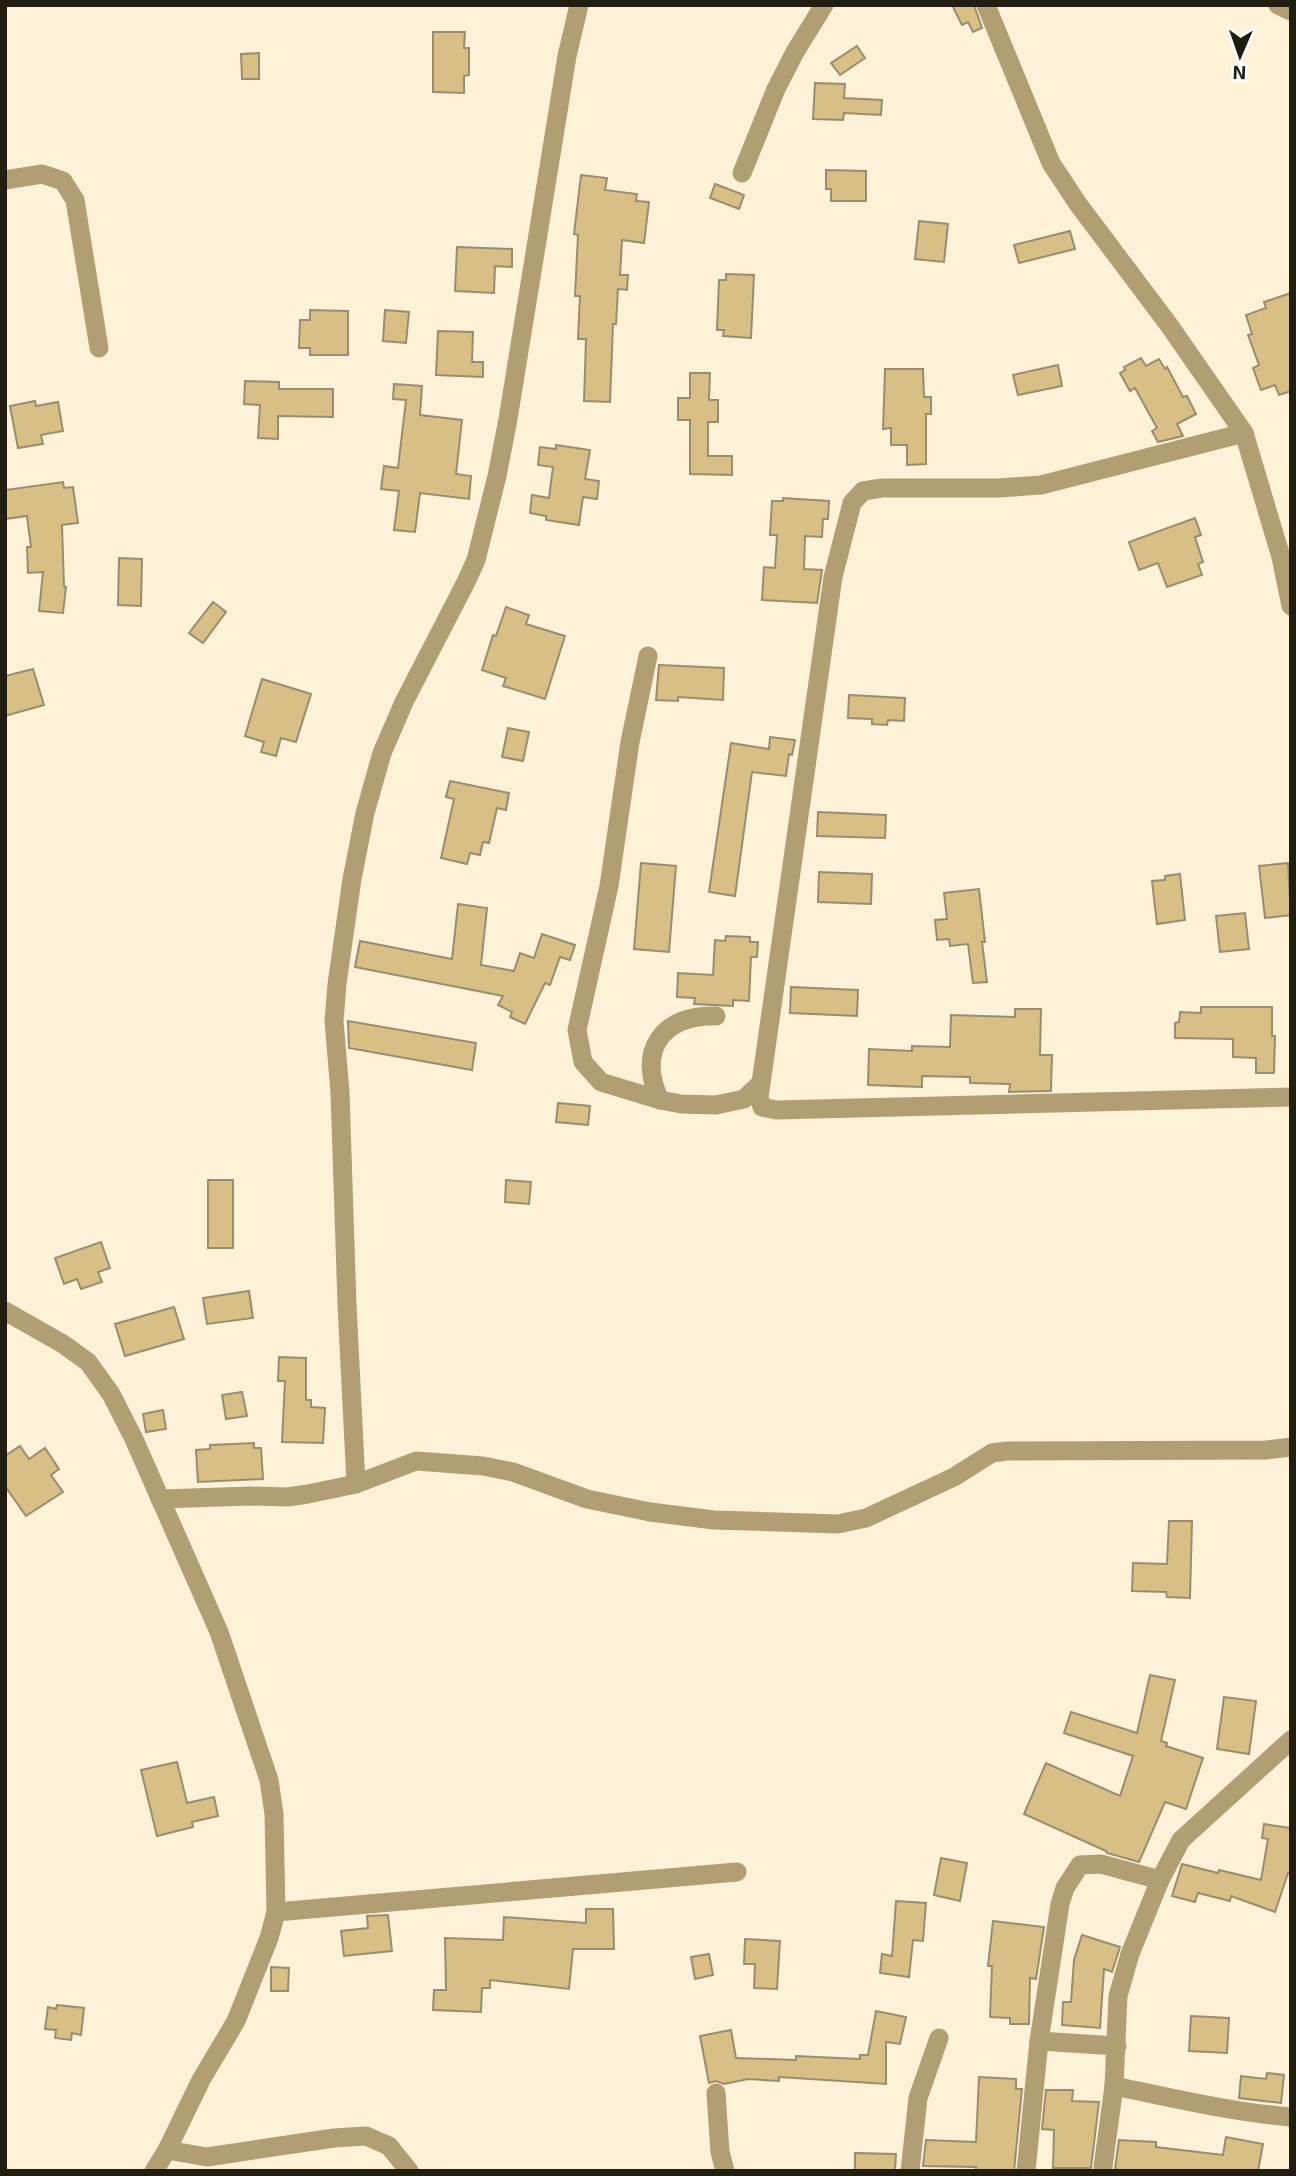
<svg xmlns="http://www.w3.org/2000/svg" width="1296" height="2176" font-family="'Exo 2',sans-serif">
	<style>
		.building { fill: #d8bf85; stroke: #998d6f; stroke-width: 2 }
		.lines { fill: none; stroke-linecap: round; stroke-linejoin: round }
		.minor { stroke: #b19e73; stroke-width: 19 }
	</style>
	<rect width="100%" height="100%" fill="#fdf2d8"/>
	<g class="building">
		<polygon points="952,5 974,5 982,28 973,32 968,22 962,25"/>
		<polygon points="433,32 465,32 464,48 469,48 469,75 464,76 464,93 433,92"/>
		<polygon points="857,46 865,58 840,75 831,63"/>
		<polygon points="259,53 259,79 242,79 241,54"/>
		<polygon points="815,83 845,84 844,98 882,100 881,115 844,113 843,120 813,119"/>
		<polygon points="826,170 866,171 866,201 831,201 831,189 826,189"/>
		<polygon points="581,175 607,178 605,190 637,194 636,201 649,202 644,243 622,240 620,275 628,275 627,290 618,289 616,324 613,324 610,402 584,401 586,339 578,339 580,296 575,296 578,235 574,234"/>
		<polygon points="715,184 744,195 739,209 710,198"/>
		<polygon points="919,221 948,224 944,262 915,259"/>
		<polygon points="1070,231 1075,249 1019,263 1014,245"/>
		<polygon points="457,247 512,249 512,267 495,266 494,293 455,291"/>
		<polygon points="726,274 754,275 751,338 723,336 724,330 717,330 719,280 726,280"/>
		<polygon points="1291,293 1291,391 1279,395 1275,385 1261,390 1253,368 1259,365 1248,335 1252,334 1246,315 1266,308 1264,302"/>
		<polygon points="310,310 348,311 348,355 310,355 310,348 299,348 300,320 310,320"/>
		<polygon points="385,310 409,312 406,343 383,341"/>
		<polygon points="438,331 473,332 472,362 483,362 483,377 436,375"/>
		<polygon points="1141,358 1146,366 1159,359 1165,369 1167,367 1183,397 1187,396 1196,414 1177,424 1183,436 1158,442 1152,431 1157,428 1135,388 1130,391 1120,373 1125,370 1124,367"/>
		<polygon points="1058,365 1062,386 1018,395 1013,375"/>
		<polygon points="885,369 923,369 924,397 931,397 931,414 926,414 926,464 907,465 907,445 891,445 891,428 883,429"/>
		<polygon points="690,373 710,373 709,400 718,400 718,422 708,422 708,456 732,456 732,475 690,474 690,420 678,420 678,398 690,398"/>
		<polygon points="245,381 279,382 279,389 333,389 333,417 278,416 278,439 258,438 260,405 244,404"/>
		<polygon points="394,384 422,386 420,415 462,420 456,474 471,476 469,499 420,493 415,532 394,530 399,491 381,489 384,466 398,468 406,400 393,399"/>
		<polygon points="35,401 36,406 58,402 63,431 41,435 43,444 18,448 10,406"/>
		<polygon points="556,445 590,450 585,479 599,481 597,499 583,497 579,525 546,520 546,516 530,513 532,495 549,498 553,467 538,465 540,447 556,449"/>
		<polygon points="63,482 64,488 73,487 78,523 62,525 64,586 66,587 63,613 39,611 43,572 28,573 27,547 31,547 27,516 5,519 5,490"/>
		<polygon points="783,498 829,501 828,519 823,519 822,537 805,536 804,569 822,570 817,603 762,600 764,567 775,568 777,535 770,535 772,501 783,501"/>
		<polygon points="1195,518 1201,535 1195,537 1203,562 1198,564 1202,575 1167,587 1158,563 1139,570 1129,542"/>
		<polygon points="119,558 142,559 141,606 118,605"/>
		<polygon points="213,602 226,612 203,643 189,633"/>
		<polygon points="506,607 529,615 526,624 565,636 545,699 503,686 506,678 482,670 493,635 496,636"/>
		<polygon points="659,665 724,668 723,700 678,697 678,701 656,700"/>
		<polygon points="33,669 44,705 5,716 5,676"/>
		<polygon points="262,679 311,694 296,742 281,738 276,756 261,752 264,742 245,736"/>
		<polygon points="849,695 905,698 904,721 888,720 887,725 872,724 872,719 848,718"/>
		<polygon points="508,728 529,732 523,761 502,757"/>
		<polygon points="770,737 795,740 792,755 789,754 786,776 752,772 735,896 709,892 731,743 769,749"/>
		<polygon points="450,781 509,793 506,810 497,808 489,843 483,842 480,855 470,853 467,864 441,858 454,799 446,797"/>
		<polygon points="818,812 886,815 885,838 817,836"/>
		<polygon points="641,863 676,866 669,952 634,949"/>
		<polygon points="1288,863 1291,915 1265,918 1259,866"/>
		<polygon points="819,872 872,874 871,904 818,902"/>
		<polygon points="1180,874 1185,920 1157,924 1152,881 1165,880 1165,876"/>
		<polygon points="979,889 985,942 982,942 987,982 973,983 968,944 950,946 949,939 937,940 935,920 947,919 944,893"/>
		<polygon points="458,904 487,908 481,965 514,971 520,953 534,958 542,934 575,945 570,960 560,957 550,985 545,983 525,1024 510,1017 512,1012 498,1005 503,996 355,967 360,941 452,959"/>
		<polygon points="1245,913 1249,949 1220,952 1216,916"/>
		<polygon points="726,936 750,937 750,942 758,942 757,957 751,957 749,1001 733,1000 733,1006 694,1004 695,998 677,997 678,973 713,975 715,940 725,941"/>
		<polygon points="791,987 858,990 857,1016 790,1013"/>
		<polygon points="1201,1007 1272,1007 1272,1036 1275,1036 1274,1073 1256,1073 1256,1058 1233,1057 1233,1039 1175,1038 1175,1023 1179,1022 1180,1012 1201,1013"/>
		<polygon points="1015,1009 1041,1009 1040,1055 1052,1055 1051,1091 1009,1092 1010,1084 970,1083 970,1077 922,1076 922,1087 868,1085 869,1049 912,1051 912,1046 950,1047 951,1015 1015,1017"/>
		<polygon points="348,1021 476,1043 472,1070 349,1048"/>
		<polygon points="558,1103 590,1106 588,1125 556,1122"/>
		<rect x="208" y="1180" width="25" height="68"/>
		<polygon points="506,1180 531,1182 529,1204 505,1202"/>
		<polygon points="101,1242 110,1268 98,1272 102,1282 81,1289 77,1279 64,1284 55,1258"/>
		<polygon points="249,1291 253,1318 207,1324 203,1298"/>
		<polygon points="174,1307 184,1339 125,1356 115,1324"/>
		<polygon points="279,1357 306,1358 306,1400 311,1400 311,1407 325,1408 323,1443 282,1442 285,1381 278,1381"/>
		<polygon points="242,1392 247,1416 226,1419 222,1395"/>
		<polygon points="163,1410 166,1429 146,1432 143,1414"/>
		<polygon points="254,1443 254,1448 261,1448 263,1479 198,1482 196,1450 210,1449 210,1445"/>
		<polygon points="20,1446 29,1459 45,1448 59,1469 51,1475 63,1492 26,1516 5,1486 5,1456"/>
		<polygon points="1169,1521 1192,1521 1190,1598 1167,1597 1166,1592 1132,1591 1133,1563 1167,1564"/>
		<polygon points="1150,1675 1175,1680 1161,1741 1167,1743 1166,1746 1203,1758 1186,1809 1165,1802 1139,1862 1107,1853 1106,1851 1024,1814 1046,1763 1120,1796 1133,1756 1064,1733 1071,1712 1137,1733"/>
		<polygon points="1224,1697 1256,1701 1249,1754 1217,1749"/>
		<polygon points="177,1762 187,1803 214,1797 218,1816 192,1822 193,1827 157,1836 141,1770"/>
		<polygon points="1264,1824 1291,1828 1291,1873 1288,1873 1275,1912 1231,1896 1230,1901 1198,1893 1195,1902 1172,1896 1182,1864 1218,1873 1219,1870 1261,1880 1268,1839 1262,1838"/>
		<polygon points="941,1858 967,1863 960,1901 934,1895"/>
		<polygon points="896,1901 926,1903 923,1941 913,1940 909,1977 880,1973 882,1954 892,1956"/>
		<polygon points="586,1909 613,1909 614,1949 573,1949 569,1989 490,1980 490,1988 482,1988 481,2012 433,2010 434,1990 446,1990 445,1938 503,1940 504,1917 586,1923"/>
		<polygon points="388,1915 392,1951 344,1956 341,1931 368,1928 367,1916"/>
		<polygon points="993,1921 1044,1927 1036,1979 1030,1978 1029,2024 1010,2024 1010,2018 990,2017 992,1966 988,1966"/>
		<polygon points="1082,1935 1120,1947 1112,1972 1104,1969 1100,2028 1062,2025 1063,2002 1071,2002 1074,1960"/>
		<polygon points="745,1939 780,1941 777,1989 754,1988 755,1964 744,1964"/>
		<polygon points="709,1954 713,1975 695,1979 691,1957"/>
		<polygon points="271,1967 289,1968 288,1991 271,1991"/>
		<polygon points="57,2005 84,2008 81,2035 72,2033 71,2040 55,2038 56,2030 45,2029 48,2007 56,2009"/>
		<polygon points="876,2011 906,2017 900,2044 886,2042 886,2084 779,2077 779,2081 748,2079 724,2084 716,2081 709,2083 700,2036 731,2030 736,2058 796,2060 796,2056 860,2059 860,2055 868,2055"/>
		<polygon points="1191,2016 1229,2018 1227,2053 1189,2051"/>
		<polygon points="1267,2073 1284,2075 1281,2103 1239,2098 1241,2076 1266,2079"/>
		<polygon points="979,2077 1016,2079 1016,2089 1022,2089 1014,2171 976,2171 976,2167 923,2166 926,2140 976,2142"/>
		<polygon points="1046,2090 1073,2090 1072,2101 1099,2102 1091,2168 1053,2168 1054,2130 1042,2129"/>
		<polygon points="1226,2137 1263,2144 1258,2171 1125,2171 1115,2169 1119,2140 1156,2142 1156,2147 1223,2155"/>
		<polygon points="855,2153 896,2154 895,2171 855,2171"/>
	</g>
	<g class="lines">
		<g class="minor">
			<polyline points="986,5 1051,163 1078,204 1169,325 1244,433 1281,557 1291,606"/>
			<polyline points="1278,5 1291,11"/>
			<polyline points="742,173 776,89 795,52 824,5"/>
			<polyline points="5,180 42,174 63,181 75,200 99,348"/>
			<polyline points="1244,433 1041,485 999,488 882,488 863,491 852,503 833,577 759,1097 762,1107 776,1110 1291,1097"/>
			<polyline points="648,656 630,742 609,886 577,1030 583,1062 601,1082 660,1100 681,1104 716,1105 744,1099 761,1083"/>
			<path d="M660,1100C636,1051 663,1014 716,1016"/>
			<polyline points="5,1311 63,1344 88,1362 111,1394 133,1437 219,1632 269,1780 274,1814 276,1912 269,1938 236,2021 201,2080 167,2150 154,2171"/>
			<polyline points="356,1484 347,1305 340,1092 334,1021 337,984 352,879 365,813 382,753 404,702 466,582 476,560 497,476 508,419 567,56 579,5"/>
			<polyline points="160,1499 251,1496 287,1497 308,1494 356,1484 416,1461 483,1466 513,1472 587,1499 650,1512 714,1520 838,1524 866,1518 954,1477 992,1453 1007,1451 1266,1450 1291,1447"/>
			<polyline points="276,1912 737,1872"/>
			<polyline points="1039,2041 1117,2046"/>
			<path d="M1114,2086C1173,2098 1231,2112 1291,2117"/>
			<polyline points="716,2093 720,2152 725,2171"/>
			<polyline points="167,2150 207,2157 334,2138 366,2136 389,2146 409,2171"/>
			<polyline points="1103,2167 1114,2086 1118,1996 1130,1954 1160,1880 1181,1840 1291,1740"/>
			<polyline points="910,2171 918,2098 939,2038"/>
			<polyline points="1026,2171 1039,2041 1060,1904 1065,1888 1080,1865 1101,1864 1160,1880"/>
		</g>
	</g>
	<rect width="1296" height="2176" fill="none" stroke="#221d11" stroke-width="14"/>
	<g transform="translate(1240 56) rotate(182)" stroke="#ffffff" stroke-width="5" paint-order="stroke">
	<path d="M0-5L12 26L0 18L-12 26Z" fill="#221d11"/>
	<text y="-10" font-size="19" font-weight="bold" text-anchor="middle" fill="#221d11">N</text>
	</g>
</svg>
